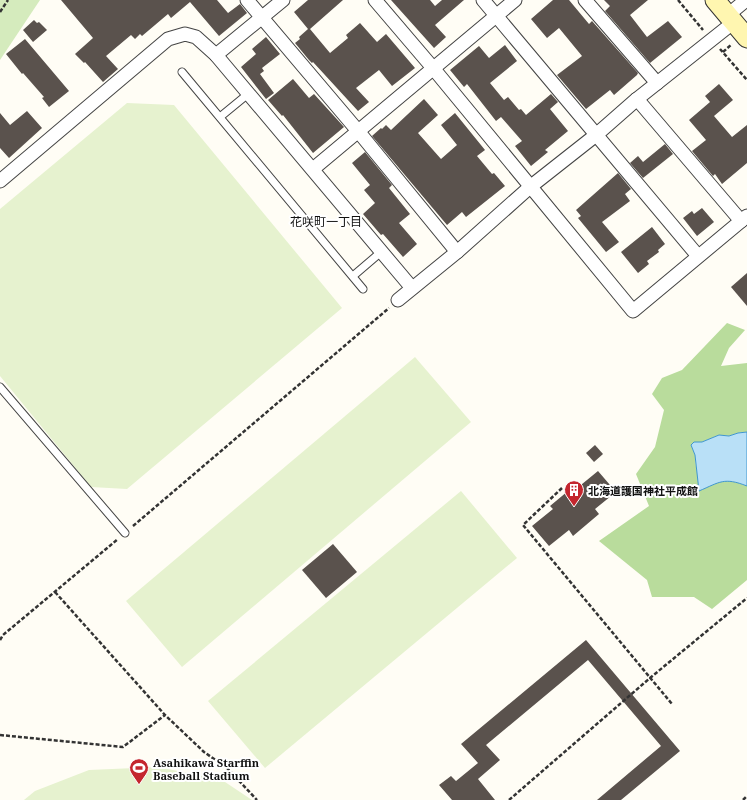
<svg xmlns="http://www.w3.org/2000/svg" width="747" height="800" font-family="'Noto Serif','Noto Sans JP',serif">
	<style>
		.green { fill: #d5ebbd }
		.forest { fill: #b9dc9c }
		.pitch { fill: #e6f2cf }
		.water { fill: #b9e0f7; stroke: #3f96cf }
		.building { fill: #5a524d }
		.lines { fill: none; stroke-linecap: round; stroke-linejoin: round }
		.service-casing { stroke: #444; stroke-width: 9 }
		.minor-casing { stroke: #444; stroke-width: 15 }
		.secondary-casing { stroke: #333; stroke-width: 21 }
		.path { stroke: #333; stroke-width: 2.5; stroke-dasharray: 4 2; stroke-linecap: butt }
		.service { stroke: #fff; stroke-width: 7 }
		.minor { stroke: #fff; stroke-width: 13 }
		.secondary { stroke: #fff6b0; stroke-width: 19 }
		.labels { text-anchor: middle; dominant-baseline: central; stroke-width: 4; stroke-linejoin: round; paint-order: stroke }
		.poi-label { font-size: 11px; font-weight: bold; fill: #111; stroke: #fff; text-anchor: start }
		.neighbourhood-label { font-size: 12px; fill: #111; stroke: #fff }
	</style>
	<rect width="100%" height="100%" fill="#fffdf5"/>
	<polygon class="green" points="0,0 40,0 0,60"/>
	<polygon class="forest" points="727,323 745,330 729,348 721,366 747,363 747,432 738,433 729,436 719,435 702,442 694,442 691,445 695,455 696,467 724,480 739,483 747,486 747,580 712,609 694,597 652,597 647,580 599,541 649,506 636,474 655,447 664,410 652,394 662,378 682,370"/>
	<g class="pitch">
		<polygon points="127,103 174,105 342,308 127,489 91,487 0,376 0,209"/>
		<polygon points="415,357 471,422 182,667 126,601"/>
		<polygon points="461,491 517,558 265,768 208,701"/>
		<polygon points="158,767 222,780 252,800 24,800 35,791 89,770"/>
	</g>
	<path class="water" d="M747,432V486C724,477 720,482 699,491L695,455L691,445L694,442H702L719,435L729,436L738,433Z"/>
	<g class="building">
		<polygon points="61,0 217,0 228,13 240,4 247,13 219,36 190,2 171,18 168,14 142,36 140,34 135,39 131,35 106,56 118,69 103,82 85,62 84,63 75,54 93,38"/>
		<polygon points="308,0 343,0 310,29 330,53 348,38 346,35 360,23 377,42 386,34 415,68 392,86 379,70 356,88 369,102 358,111 313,62 312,63 309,60 295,43 300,39 299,37 308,29 294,12"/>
		<polygon points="391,0 430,0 435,6 442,0 464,0 435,25 446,37 434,48"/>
		<polygon points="553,0 569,0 589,24 592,21 638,73 637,75 614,95 610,90 586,109 557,75 582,56 559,28 547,38 531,19"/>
		<polygon points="604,0 648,0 630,15 647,37 668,21 682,37 650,63 605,11 610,6"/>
		<polygon points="34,20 37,23 39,22 47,30 33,42 23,30"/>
		<polygon points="266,37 280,54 262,68 264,71 260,74 274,93 266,99 241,67 256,54 252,49"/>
		<polygon points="25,39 69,91 49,107 42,98 44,97 23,73 22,74 6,54"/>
		<polygon points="505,45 517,61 490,83 504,100 508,97 519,110 521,109 526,115 551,94 558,102 550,109 568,131 545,150 548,152 531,166 515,146 522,141 501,117 496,121 467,84 464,87 450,70 479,46 489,58"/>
		<polygon points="293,79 309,98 314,94 344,127 313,153 283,115 282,116 268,100"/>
		<polygon points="719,84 733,100 714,116 732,137 747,125 747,163 722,184 715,174 713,176 692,151 706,140 689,120 710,102 705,96"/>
		<polygon points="424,99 438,115 418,133 441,159 457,145 441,125 455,113 485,150 477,156 492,174 494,173 505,186 466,217 462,212 447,225 372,136 381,128 382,129 386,125 391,130"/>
		<polygon points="27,111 42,128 9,158 0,148 0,113 10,125"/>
		<polygon points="665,144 673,154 643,178 630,163 638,156 643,162"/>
		<polygon points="365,152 392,185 389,188 410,214 399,223 417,244 403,257 383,234 381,235 363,214 375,203 364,190 370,185 352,163"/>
		<polygon points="618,173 631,189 625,194 630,201 602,222 619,242 606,252 578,218 581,216 576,210"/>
		<polygon points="702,208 714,222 697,236 683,218 692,211 694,214"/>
		<polygon points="652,227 665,244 658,250 659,252 647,261 649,264 638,273 621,252"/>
		<polygon points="747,273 747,306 731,287"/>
		<polygon points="595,445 603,454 594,462 586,453"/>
		<polygon points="598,471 616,492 595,509 599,514 573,536 569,530 549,546 532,526 553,509 550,506 574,486 576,489"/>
		<polygon points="333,544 357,572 326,598 302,570"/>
		<polygon points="586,640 680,751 621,800 597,800 661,746 588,660 486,745 500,760 478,779 495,800 452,800 439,785 451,776 456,781 478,763 461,744"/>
	</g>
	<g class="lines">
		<g class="service-casing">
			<g id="service">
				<polyline points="182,72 363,289"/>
				<polyline points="220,117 248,94"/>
				<polyline points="353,276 381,252"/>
				<polyline points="0,387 125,533"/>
			</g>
		</g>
		<g class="minor-casing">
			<g id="minor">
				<polyline points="247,0 358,131 457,252"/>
				<polyline points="375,0 433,68 633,311 747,216"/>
				<polyline points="483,0 698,256"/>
				<polyline points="585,0 657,83"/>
				<polyline points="728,15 746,0"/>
				<polyline points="216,55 283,0"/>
				<polyline points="637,99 741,221"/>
				<polyline points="313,169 515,0"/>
				<polyline points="0,181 168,39 185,34 196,37 216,55 412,288"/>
				<polyline points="398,300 457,252 530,187 596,135 637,99 734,22"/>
			</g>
		</g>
		<g class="secondary-casing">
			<polyline id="secondary" points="715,0 747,38"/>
		</g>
		<g class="path">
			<polyline points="678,0 703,30"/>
			<polyline points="0,12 8,0"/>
			<polyline points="720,49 747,80"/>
			<polyline points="723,52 732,44"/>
			<polyline points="562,488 523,525 672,704"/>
			<polyline points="133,526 389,308"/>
			<polyline points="55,592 165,715 204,752 227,768 257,800"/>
			<polyline points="0,640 3,635 118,539"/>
			<polyline points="0,735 123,747 165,715"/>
			<polyline points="509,800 650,678 747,598"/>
			<polyline points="743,800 747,796"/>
		</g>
		<use href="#service" class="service"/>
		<use href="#minor" class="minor"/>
		<use href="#secondary" class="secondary"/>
	</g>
	<defs>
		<g id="building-pin" transform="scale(1)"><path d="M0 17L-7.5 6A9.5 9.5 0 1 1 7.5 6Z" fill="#c4262e" stroke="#fff"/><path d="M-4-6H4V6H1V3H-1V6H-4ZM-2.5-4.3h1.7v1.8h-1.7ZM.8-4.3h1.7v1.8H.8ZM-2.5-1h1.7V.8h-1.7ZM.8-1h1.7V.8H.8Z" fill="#fff"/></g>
		<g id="stadium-pin" transform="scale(1)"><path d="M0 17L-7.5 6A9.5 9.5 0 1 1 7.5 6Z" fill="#c4262e" stroke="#fff"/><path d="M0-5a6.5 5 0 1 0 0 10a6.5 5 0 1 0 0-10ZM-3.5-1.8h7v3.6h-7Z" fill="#fff"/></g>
	</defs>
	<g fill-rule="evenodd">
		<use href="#building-pin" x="574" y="490"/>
		<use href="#stadium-pin" x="139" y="768"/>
	</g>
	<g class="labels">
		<g class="poi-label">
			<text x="588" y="490">北海道護国神社平成館</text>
			<text x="153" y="762">Asahikawa Starffin<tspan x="153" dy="13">Baseball Stadium</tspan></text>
		</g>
		<g class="neighbourhood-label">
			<text x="326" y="221">花咲町一丁目</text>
		</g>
	</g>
</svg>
